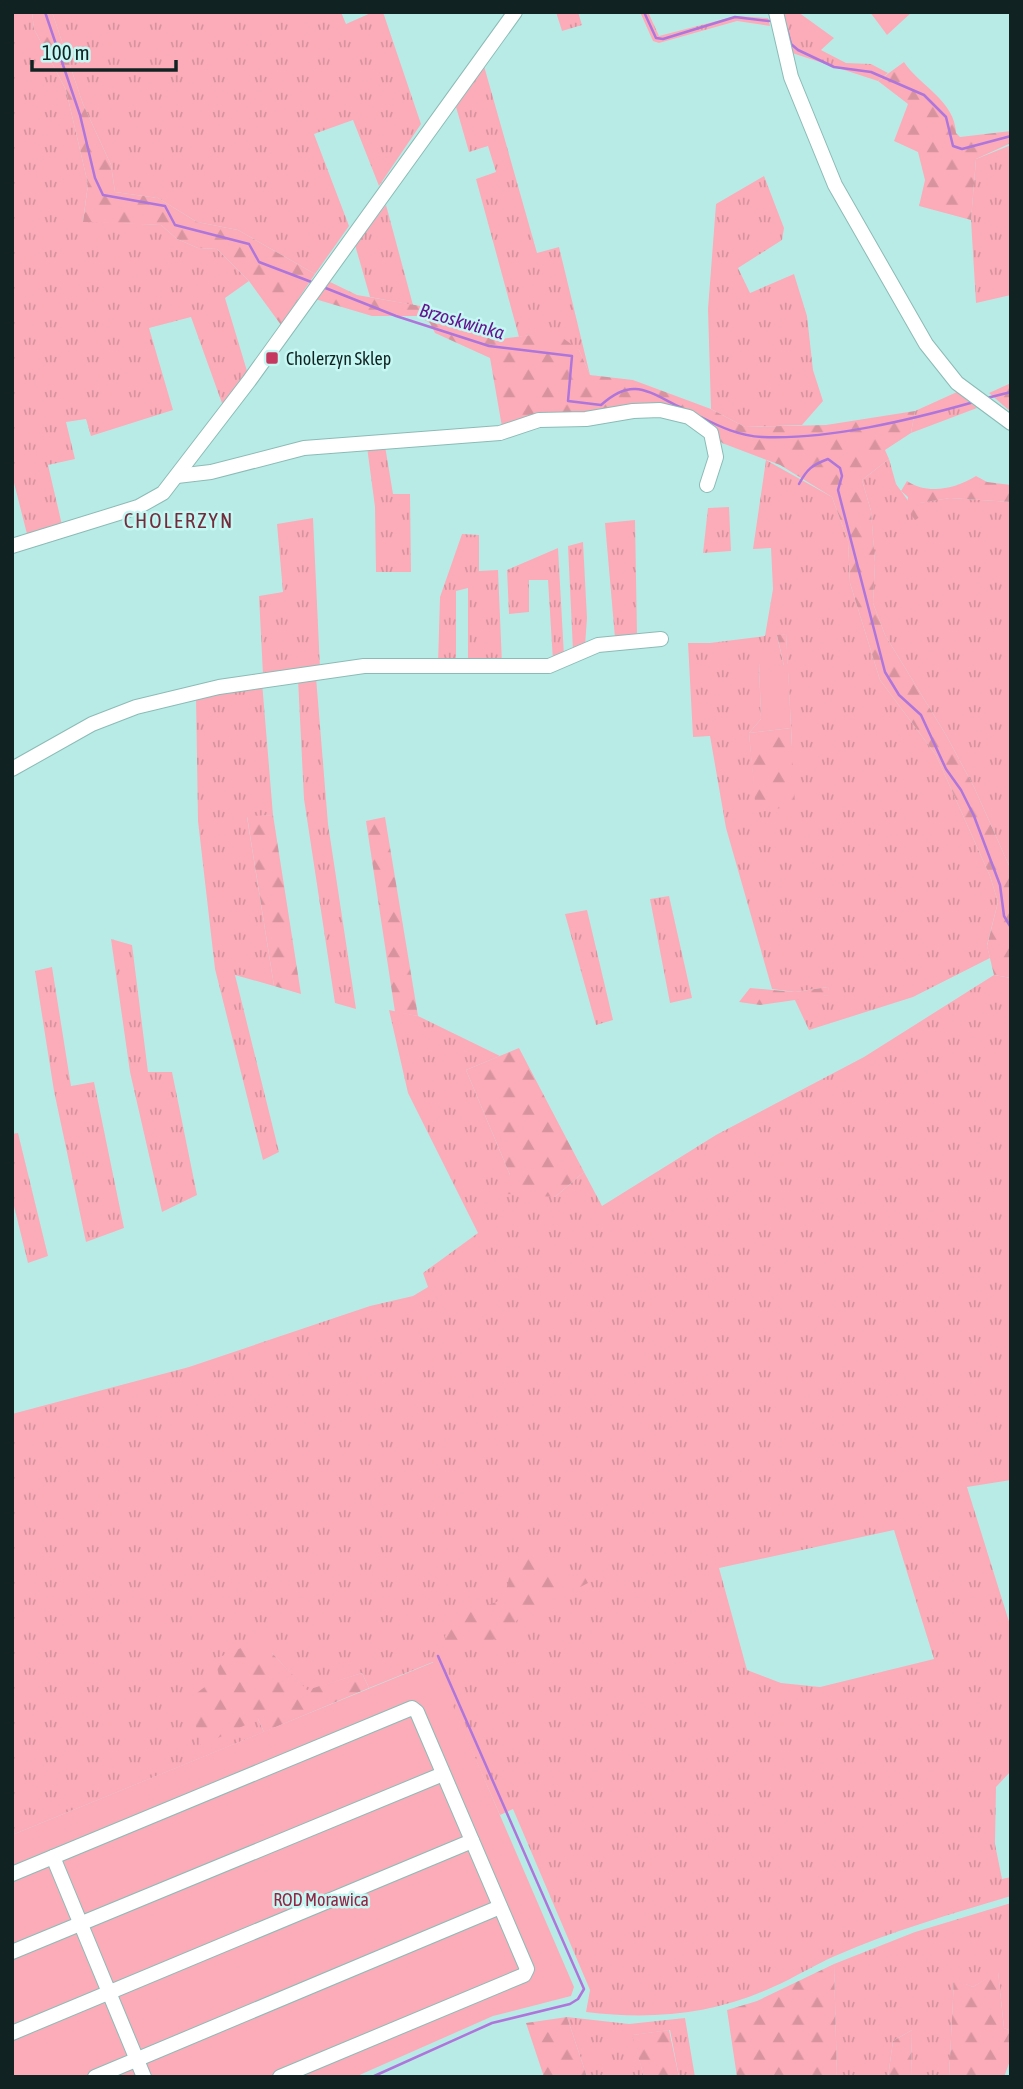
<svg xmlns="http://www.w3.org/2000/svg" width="1023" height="2089" font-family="'Asap Condensed',sans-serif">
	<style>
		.grass { fill: url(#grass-tufts); fill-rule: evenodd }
		.forest { fill: url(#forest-firs) }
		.green { fill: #fcacb9 }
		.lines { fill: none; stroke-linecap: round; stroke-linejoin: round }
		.stream { stroke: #ae75db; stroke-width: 2.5 }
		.minor-casing { stroke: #8bbbb6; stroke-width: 16 }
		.minor { stroke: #fff; stroke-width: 14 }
		.poi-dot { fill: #c73860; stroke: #c6f8f3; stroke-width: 2.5 }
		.labels { text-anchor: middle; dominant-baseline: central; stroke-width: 5; stroke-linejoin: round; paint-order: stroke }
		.poi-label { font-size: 18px; fill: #102322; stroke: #c6f8f3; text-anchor: start }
		.park-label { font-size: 18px; fill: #942444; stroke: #c6f8f3 }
		.water-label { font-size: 19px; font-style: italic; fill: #641491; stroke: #c6f8f3 }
		.quarter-label { font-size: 21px; letter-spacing: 2px; fill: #722c3c; stroke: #c6f8f3 }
	</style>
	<defs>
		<pattern id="grass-tufts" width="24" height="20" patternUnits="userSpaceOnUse" patternTransform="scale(1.75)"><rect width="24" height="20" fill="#fcacb9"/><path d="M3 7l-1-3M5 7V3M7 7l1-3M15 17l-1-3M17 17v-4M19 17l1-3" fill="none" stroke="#d7949f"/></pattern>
		<pattern id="forest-firs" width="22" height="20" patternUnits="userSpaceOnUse" patternTransform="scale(1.75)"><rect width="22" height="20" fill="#fcacb9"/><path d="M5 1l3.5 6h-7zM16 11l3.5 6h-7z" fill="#d7949f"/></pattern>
	</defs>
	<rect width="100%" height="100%" fill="#b9ebe6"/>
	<g class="grass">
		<polygon points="12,12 32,12 34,29 66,90 88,184 83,221 161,225 177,239 198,248 217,249 249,281 225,298 247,371 223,406 191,317 149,328 173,410 91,436 86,419 66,422 75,459 48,465 62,525 27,534 12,475"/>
		<polygon points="52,12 341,12 346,24 373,12 383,12 421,124 379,186 353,120 314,134 349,226 315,274 238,230 197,222 158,198 115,192 111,165 83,104"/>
		<polygon points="556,12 578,12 582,25 562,31"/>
		<polygon points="640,12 648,12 659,36 736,16 768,18 770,26 737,21 659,43 653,41"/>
		<polygon points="781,12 798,12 834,38 821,50 846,63 871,64 888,73 878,81 789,52"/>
		<polygon points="870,12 912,12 887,35"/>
		<polygon points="484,66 537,253 559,247 590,375 579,350 531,335 519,337 476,179 496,172 488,146 469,152 456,107"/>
		<polygon points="1011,145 1011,295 976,303 971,220 976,159"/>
		<polygon points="764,176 784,228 782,240 738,268 750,293 794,274 807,316 813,370 823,401 802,425 745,427 711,409 708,309 716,204"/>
		<polygon points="386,205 413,305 370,297 355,245"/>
		<polygon points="957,392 977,408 911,433 915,411"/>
		<polygon points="385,446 393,494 410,494 411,572 376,572 375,507 367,447"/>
		<polygon points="889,459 896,484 920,517 919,503 950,498 1011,502 1011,870 974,787 946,735 885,635 873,603 875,563 871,511 862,480"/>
		<path d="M766,460L832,497L848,541L850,583L880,680L936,755L990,876L998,902L987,945L990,958L913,997L809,1030L794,998L829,995L828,987L795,992L772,989L726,828L710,736L693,737L688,643H710L765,636L773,589L771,548L753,549ZM786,634L792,745L757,813L749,733L761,719L759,663L784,666L777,636Z"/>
		<polygon points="729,507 731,551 703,553 708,508"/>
		<polygon points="313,518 320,668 263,675 259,596 283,592 277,524"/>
		<polygon points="635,520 637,634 615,638 605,523"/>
		<polygon points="462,534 479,535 479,571 498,570 502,664 468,664 468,588 456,591 456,664 438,664 440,597"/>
		<polygon points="583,542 587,618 585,646 573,651 568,546"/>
		<polygon points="558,548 564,656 553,661 548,580 529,580 529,612 509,614 507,570"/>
		<polygon points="316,677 328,824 356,1009 335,1003 304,799 298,679"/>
		<polygon points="262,682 273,815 247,817 274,986 235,975 279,1152 263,1160 215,969 198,821 196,696"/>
		<polygon points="669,896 692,998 670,1003 650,899"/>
		<polygon points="587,910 613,1020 596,1025 565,914"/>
		<polygon points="111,939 132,945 148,1072 172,1072 197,1195 162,1212 130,1072"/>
		<polygon points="52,967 71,1086 94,1082 124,1228 86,1242 54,1091 35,971"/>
		<path d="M994,975L1011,978V1480L967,1487L1011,1628V1771L996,1787L995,1844L1002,1879L1011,1877V1896C951,1914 892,1931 835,1956C814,1965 794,1978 773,1987C713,2015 650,2020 586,2012L590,1990L513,1809L500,1815L433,1662L369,1688L362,1673L307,1691L272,1653L258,1719L264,1732L12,1835V1414L189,1367L370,1306L413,1296L428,1287L423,1273L478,1233L408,1093L389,1010L418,1016L500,1056L466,1070L510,1175L555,1197L584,1172L602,1206L716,1135L864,1057ZM894,1530L934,1659L820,1687L781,1683L747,1670L719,1568Z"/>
		<polygon points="18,1133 48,1256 28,1263 12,1198 12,1134"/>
		<polygon points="1011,1903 1011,2031 1004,2028 998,1972 973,1987 954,1980 949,2077 911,2077 912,2030 893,2041 888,2077 837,2077 834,1964 915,1932"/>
		<polygon points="567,2017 629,2024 685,2018 695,2077 679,2077 670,2030 633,2035 644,2077 587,2077"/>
	</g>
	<g class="forest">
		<polygon points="32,12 52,12 83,104 111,165 115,192 158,198 197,222 238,230 315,274 281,325 249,281 217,249 198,248 177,239 161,225 83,222 88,184 66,90 34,29"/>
		<path d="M904,62C920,86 955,101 956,133L960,137L1011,131V143L976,159L971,220L919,206L925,180L918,152L894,141L908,104L878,81Z"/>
		<polygon points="328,281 357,295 438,309 494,340 531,335 563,338 579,350 590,375 633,380 711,409 745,427 826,425 915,411 911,433 885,450 889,459 862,480 871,511 875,563 873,603 885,635 946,735 974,787 1011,870 1011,978 994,975 987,946 998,902 990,876 936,755 880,680 850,583 848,541 832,497 780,465 722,443 713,431 688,414 502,427 490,358 435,333 430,323 417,316 372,316 315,299"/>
		<polygon points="1011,383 1011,412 989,393"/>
		<path d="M976,476L987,482L1011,485V502L950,498L920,503V517L915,520L907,509L908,497L901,491L907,481C928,495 955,489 976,476Z"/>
		<polygon points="786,634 788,666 784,666 777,635"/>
		<polygon points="791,728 795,805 756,813 749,733"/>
		<polygon points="273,815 301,994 274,986 247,816"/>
		<polygon points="385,817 418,1016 395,1012 366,821"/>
		<polygon points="828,987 830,995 760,1005 739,1002 750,988 795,992"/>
		<polygon points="519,1048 584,1172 555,1197 506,1194 510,1175 466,1070"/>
		<polygon points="538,1550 560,1580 582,1572 588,1583 517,1620 508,1637 448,1648 445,1636 462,1615 504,1599 512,1565"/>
		<polygon points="255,1642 272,1653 307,1690 362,1673 369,1688 264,1732 258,1719 201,1746 189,1699 219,1676 215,1659"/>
		<polygon points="834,1964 837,2077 737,2077 727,2010 757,2001"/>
		<polygon points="998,1971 1004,2028 1011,2031 1011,2058 1004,2077 949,2077 954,1979 973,1987"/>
		<polygon points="567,2017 587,2077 544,2077 526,2023"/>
		<polygon points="669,2030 679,2077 644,2077 632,2035"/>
		<polygon points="912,2030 911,2077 888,2077 893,2041"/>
	</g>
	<g class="green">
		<polygon points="759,662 788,666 791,728 749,733 761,719"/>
		<polygon points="434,1662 574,1987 571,1996 493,2016 355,2077 12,2077 12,1835"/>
	</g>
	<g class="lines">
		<g class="stream">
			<polyline points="45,12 80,115 95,178 103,195 165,206 175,225 249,244 259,262 314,283"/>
			<polyline points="644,12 656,38 663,39 735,17 769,21"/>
			<polyline points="787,29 791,44 798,50 834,67 871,72 924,95 946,117 953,146 962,149 1011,136"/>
			<path d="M323,287L396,316L489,346L572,356L568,401L601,405C633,376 648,392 682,408"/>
			<polyline points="987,398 1011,392"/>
			<path d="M701,417C720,427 740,436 762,437C828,440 910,420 974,402"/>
			<path d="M799,484C807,469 812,465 828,459L840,468L842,476L838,490L885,672L899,695L921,715L946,769L961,790L974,816L1000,885L1004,916L1010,926"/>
			<polyline points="372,2077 492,2023 570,2004 578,1999 584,1989 438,1656"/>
		</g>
		<g class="minor-casing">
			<g id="minor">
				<polyline points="776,12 791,77 835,185 926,344 957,383 1011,423"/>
				<polyline points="177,476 211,472 304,448 500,433 539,420 586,419 633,411 660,410 689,417 711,433 716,457 707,485"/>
				<polyline points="12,546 138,507 163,493 249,381 515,12"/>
				<polyline points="12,769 92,724 136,707 219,687 364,666 549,666 598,645 661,639"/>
				<polyline points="53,1857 144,2077"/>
				<polyline points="12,1874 412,1708 417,1712 527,1969 524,1975 280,2077"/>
				<polyline points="12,1952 443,1774"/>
				<polyline points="12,2033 472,1841"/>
				<polyline points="95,2077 500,1907"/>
			</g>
		</g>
		<use href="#minor" class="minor"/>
	</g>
	<rect class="poi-dot" x="265" y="351" width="14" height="14" rx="3.5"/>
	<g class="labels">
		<g class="poi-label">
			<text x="286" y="358">Cholerzyn Sklep</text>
		</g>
		<g class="park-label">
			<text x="321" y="1899">ROD Morawica</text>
		</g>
		<g class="water-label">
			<text transform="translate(462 321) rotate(16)">Brzoskwinka</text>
		</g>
		<g class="quarter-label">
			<text x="179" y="520">CHOLERZYN</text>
		</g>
	</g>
	<rect width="1023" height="2089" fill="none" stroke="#102322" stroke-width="28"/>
	<path d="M32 60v10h144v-10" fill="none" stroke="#102322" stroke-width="3.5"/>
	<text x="42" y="60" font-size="21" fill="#102322" stroke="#c6f8f3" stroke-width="5" paint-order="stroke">100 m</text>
</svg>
